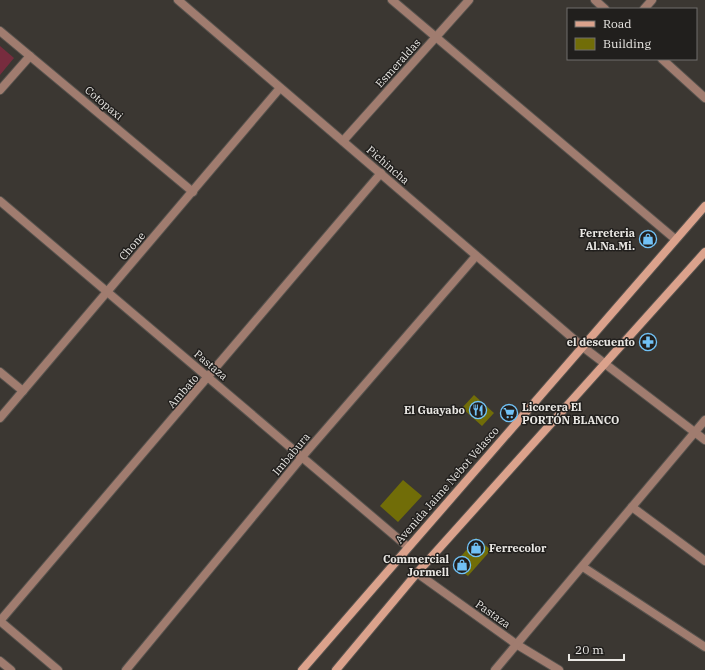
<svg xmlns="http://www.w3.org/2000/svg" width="705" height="670" font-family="'IBM Plex Serif',serif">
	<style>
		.green { fill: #772c3e }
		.building { fill: #716d08 }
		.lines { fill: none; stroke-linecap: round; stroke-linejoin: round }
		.minor-casing { stroke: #57534e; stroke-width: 10 }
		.tertiary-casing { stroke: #57534e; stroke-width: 10 }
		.secondary-casing { stroke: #57534e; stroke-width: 10 }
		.minor { stroke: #a07c6f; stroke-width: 8 }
		.tertiary { stroke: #a07c6f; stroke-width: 8 }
		.secondary { stroke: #dba28c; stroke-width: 8 }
		.labels { text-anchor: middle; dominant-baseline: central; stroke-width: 3; stroke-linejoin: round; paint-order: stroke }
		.street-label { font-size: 11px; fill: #e9e7e3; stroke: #211f1d }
		.poi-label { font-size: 11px; font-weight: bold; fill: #e9e7e3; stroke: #211f1d; text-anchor: end }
	</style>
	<rect width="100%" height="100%" fill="#3b3732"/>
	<polygon class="green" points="0,46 14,58 0,75"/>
	<g class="building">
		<polygon points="474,395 494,413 482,426 462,408"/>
		<polygon points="403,480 422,496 398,522 380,506"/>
		<polygon points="476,538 491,550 468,576 454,565"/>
	</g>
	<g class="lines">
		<g class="minor-casing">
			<g id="minor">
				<polyline points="178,0 583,347 705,440"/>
				<polyline points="392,0 675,239"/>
				<polyline points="595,0 605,9"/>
				<polyline points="644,9 652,0"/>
				<polyline points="0,31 193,192"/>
				<polyline points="662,59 705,98"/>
				<polyline points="0,90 30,56"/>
				<polyline points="343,141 469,0"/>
				<polyline points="0,201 408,547"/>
				<polyline points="0,372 23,391"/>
				<polyline points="0,418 280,88"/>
				<polyline points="632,507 705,561"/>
				<polyline points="583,567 705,647"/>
				<polyline points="417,573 516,644 559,670"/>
				<polyline points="0,621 381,173"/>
				<polyline points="126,670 302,457 476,256"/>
				<polyline points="495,670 705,420"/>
			</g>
		</g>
		<g class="tertiary-casing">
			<g id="tertiary">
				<polyline points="0,621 58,670"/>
				<polyline points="0,661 11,670"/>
			</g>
		</g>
		<g class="secondary-casing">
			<g id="secondary">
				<polyline points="302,670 705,206"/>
				<polyline points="336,670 417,573 705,252"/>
			</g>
		</g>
		<use href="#minor" class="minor"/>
		<use href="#tertiary" class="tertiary"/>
		<use href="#secondary" class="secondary"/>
	</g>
	<defs>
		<g id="shop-ring" transform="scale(0.9)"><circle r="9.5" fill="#211f1d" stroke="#71c1f5" stroke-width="1.5"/><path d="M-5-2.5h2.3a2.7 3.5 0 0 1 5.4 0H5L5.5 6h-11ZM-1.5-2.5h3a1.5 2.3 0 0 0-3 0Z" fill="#71c1f5"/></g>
		<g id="pharmacy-ring" transform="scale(0.9)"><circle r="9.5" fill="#211f1d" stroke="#71c1f5" stroke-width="1.5"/><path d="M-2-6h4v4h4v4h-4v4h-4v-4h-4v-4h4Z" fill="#71c1f5"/></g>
		<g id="restaurant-ring" transform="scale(0.9)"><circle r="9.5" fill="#211f1d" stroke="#71c1f5" stroke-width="1.5"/><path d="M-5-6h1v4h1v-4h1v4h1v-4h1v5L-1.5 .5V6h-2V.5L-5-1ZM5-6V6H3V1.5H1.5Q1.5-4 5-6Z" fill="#71c1f5"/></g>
		<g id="supermarket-ring" transform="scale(0.9)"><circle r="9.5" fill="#211f1d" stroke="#71c1f5" stroke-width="1.5"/><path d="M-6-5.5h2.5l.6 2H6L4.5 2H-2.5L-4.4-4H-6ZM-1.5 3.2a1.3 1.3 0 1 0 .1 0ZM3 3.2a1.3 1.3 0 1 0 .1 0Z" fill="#71c1f5"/></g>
	</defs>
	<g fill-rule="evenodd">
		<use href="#shop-ring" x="648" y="239"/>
		<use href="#pharmacy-ring" x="648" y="342"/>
		<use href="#restaurant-ring" x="478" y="410"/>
		<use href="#supermarket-ring" x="509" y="413"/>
		<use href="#shop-ring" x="476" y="548"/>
		<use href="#shop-ring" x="462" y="565"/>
	</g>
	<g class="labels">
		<g class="street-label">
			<text transform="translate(398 63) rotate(-48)">Esmeraldas</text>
			<text transform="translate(104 103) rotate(40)">Cotopaxi</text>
			<text transform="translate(388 165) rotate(41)">Pichincha</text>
			<text transform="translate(132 246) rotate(-49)">Chone</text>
			<text transform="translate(211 365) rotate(40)">Pastaza</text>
			<text transform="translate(183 391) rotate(-49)">Ambato</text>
			<text transform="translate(291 454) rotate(-50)">Imbabura</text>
			<text transform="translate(447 485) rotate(-49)">Avenida Jaime Nebot Velasco</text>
			<text transform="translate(493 614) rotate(35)">Pastaza</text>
		</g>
		<g class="poi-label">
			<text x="635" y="233">Ferreteria<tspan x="635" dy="13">Al.Na.Mi.</tspan></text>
			<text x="635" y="342">el descuento</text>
			<text x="522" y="407" text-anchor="start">Licorera El<tspan x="522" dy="13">PORTÓN BLANCO</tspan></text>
			<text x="465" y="410">El Guayabo</text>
			<text x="489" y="548" text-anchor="start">Ferrecolor</text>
			<text x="449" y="559">Commercial<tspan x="449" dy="13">Jormell</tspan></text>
		</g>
	</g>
	<rect x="567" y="8" width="130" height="52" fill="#211f1d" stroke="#716f6c"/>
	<rect x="575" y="21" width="20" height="6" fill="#dba28c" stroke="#716f6c"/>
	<text x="603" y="28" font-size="12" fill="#e9e7e3">Road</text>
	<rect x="575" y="38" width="20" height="12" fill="#716d08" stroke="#716f6c"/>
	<text x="603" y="48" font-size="12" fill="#e9e7e3">Building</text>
	<path d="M569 654v6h55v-6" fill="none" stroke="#e9e7e3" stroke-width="2"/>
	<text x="575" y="654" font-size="12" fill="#e9e7e3" stroke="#211f1d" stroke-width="3" paint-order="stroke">20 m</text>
</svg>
